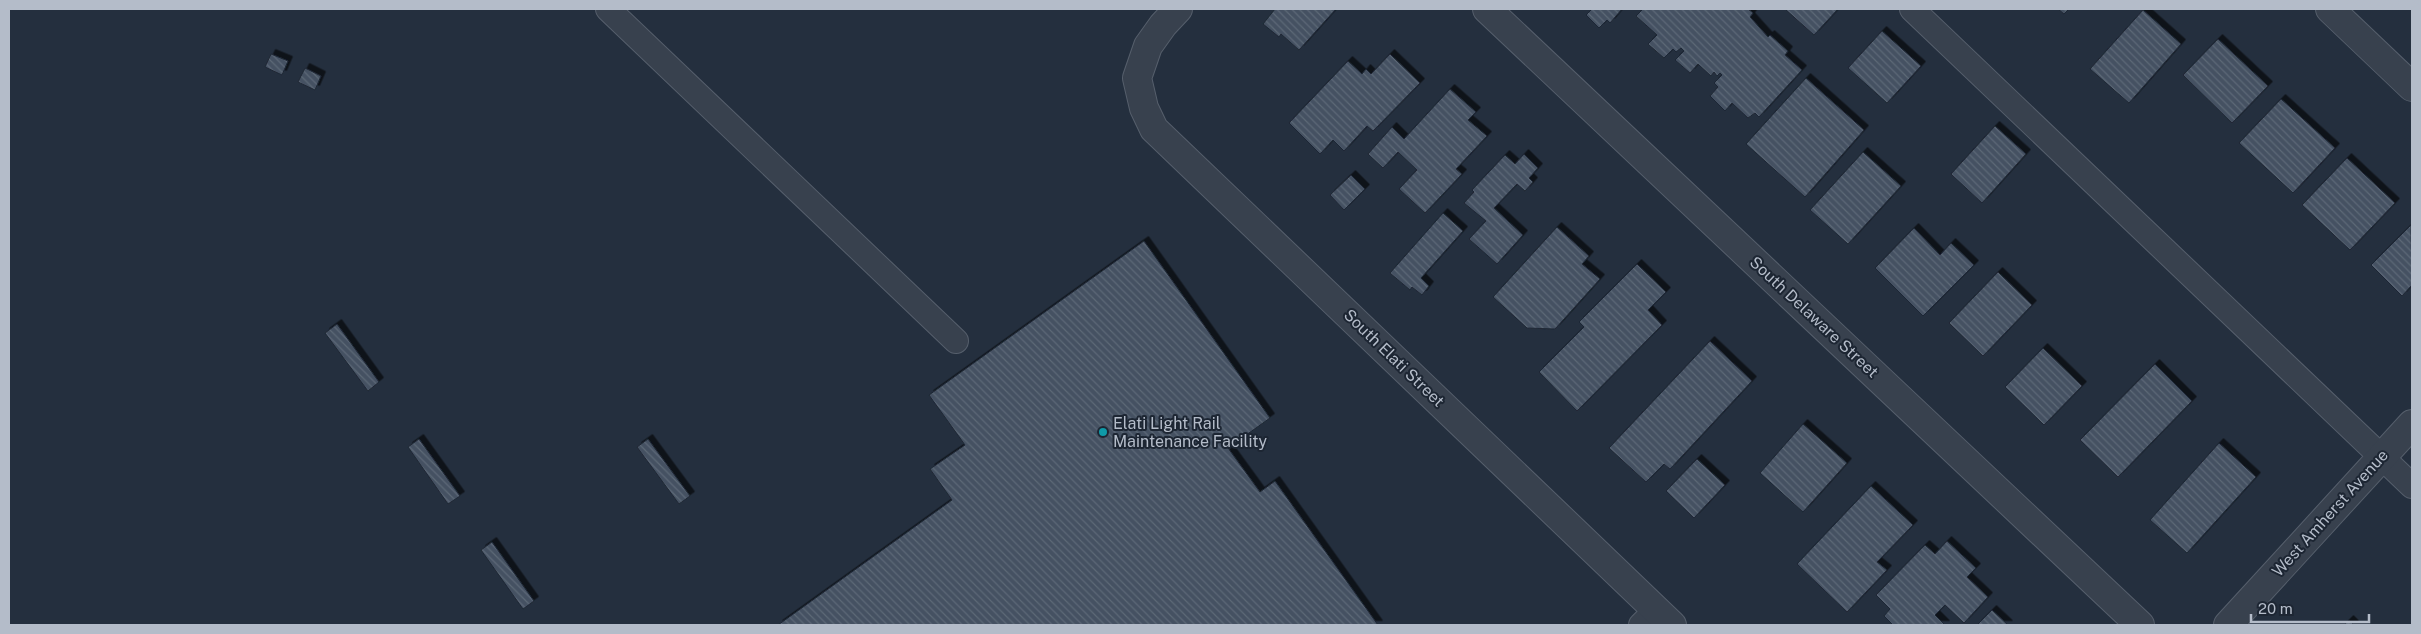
<svg xmlns="http://www.w3.org/2000/svg" width="2421" height="634" font-family="'Public Sans',sans-serif">
	<style>
		.building { fill: url(#building-back-hatch); stroke: #1f2835; filter: url(#shadow) }
		.lines { fill: none; stroke-linecap: round; stroke-linejoin: round }
		.service-casing { stroke: #565f6c; stroke-width: 26 }
		.minor-casing { stroke: #565f6c; stroke-width: 30 }
		.service { stroke: #38414e; stroke-width: 24 }
		.minor { stroke: #38414e; stroke-width: 28 }
		.culture-dot { fill: #0f9aa8; stroke: #1d2633; stroke-width: 2 }
		.labels { text-anchor: middle; dominant-baseline: central; stroke-width: 4; stroke-linejoin: round; paint-order: stroke }
		.street-label { font-size: 16px; fill: #b4bcc9; stroke: #1d2633 }
		.poi-label { font-size: 16px; fill: #b4bcc9; stroke: #1d2633; text-anchor: start }
	</style>
	<defs>
		<pattern id="building-back-hatch" width="6" height="6" patternUnits="userSpaceOnUse" patternTransform="scale(1.25)"><rect width="6" height="6" fill="#455162"/><path d="M-1 5l2 2M0 0l6 6M5-1l2 2" fill="none" stroke="#5d6877"/></pattern>
		<filter id="shadow"><feDropShadow dx="4.5" dy="-4.5" stdDeviation="0" flood-color="#0009"/></filter>
	</defs>
	<rect width="100%" height="100%" fill="#242f3e"/>
	<g class="building">
		<polygon points="1275,9 1336,9 1299,50 1281,34 1279,37 1263,24"/>
		<polygon points="1592,9 1622,9 1610,23 1607,20 1599,28 1586,15"/>
		<polygon points="1643,9 1748,9 1753,13 1750,17 1768,37 1770,35 1788,51 1785,55 1802,70 1759,117 1755,113 1748,118 1732,103 1725,111 1710,96 1718,87 1714,83 1722,75 1720,73 1717,76 1714,72 1711,76 1698,64 1690,73 1675,60 1684,51 1681,48 1676,52 1673,49 1664,58 1648,44 1657,35 1636,16"/>
		<polygon points="1785,9 1838,9 1814,35"/>
		<polygon points="2058,9 2069,9 2064,14"/>
		<polygon points="2143,10 2181,44 2129,103 2090,69"/>
		<polygon points="1882,31 1921,66 1887,103 1848,68"/>
		<polygon points="2218,39 2268,86 2232,123 2183,75"/>
		<polygon points="271,54 288,61 282,75 265,67"/>
		<polygon points="1390,54 1420,83 1373,131 1367,126 1344,151 1333,140 1320,154 1289,123 1348,61 1362,74 1366,69 1371,74"/>
		<polygon points="305,68 321,76 315,90 298,82"/>
		<polygon points="1806,78 1864,130 1805,197 1746,144"/>
		<polygon points="1450,89 1476,112 1468,120 1487,136 1456,169 1462,174 1425,213 1399,189 1417,170 1398,152 1383,168 1368,154 1392,127 1404,139"/>
		<polygon points="2281,99 2335,148 2293,193 2239,143"/>
		<polygon points="1995,126 2026,154 1982,203 1951,174"/>
		<polygon points="1863,152 1901,186 1848,244 1810,210"/>
		<polygon points="1524,154 1538,168 1529,178 1533,182 1525,191 1517,184 1494,208 1523,235 1497,264 1469,239 1486,221 1464,203 1474,192 1472,190 1505,155 1515,164"/>
		<polygon points="2347,158 2395,203 2350,250 2302,205"/>
		<polygon points="1351,175 1365,189 1344,210 1330,195"/>
		<polygon points="1443,213 1463,231 1421,278 1429,286 1422,295 1412,287 1410,290 1390,273"/>
		<polygon points="2411,225 2412,285 2402,296 2371,265"/>
		<polygon points="1557,227 1589,256 1582,264 1600,279 1555,329 1527,328 1493,297"/>
		<polygon points="1914,228 1940,255 1951,243 1974,265 1923,316 1875,268"/>
		<polygon points="1144,241 1270,418 1228,448 1260,492 1275,481 1378,625 778,625 952,500 930,469 965,445 929,395"/>
		<polygon points="1637,264 1666,292 1648,310 1662,325 1577,411 1539,372 1584,327 1579,322"/>
		<polygon points="1998,272 2032,305 1983,356 1949,323"/>
		<polygon points="337,324 379,382 368,391 325,333"/>
		<polygon points="1710,341 1752,381 1670,469 1664,464 1646,482 1609,448"/>
		<polygon points="2043,348 2082,386 2044,425 2005,387"/>
		<polygon points="2155,364 2192,401 2118,477 2080,440"/>
		<polygon points="1803,424 1847,463 1803,512 1760,473"/>
		<polygon points="419,439 460,496 448,504 408,447"/>
		<polygon points="648,439 690,496 679,504 637,447"/>
		<polygon points="2219,443 2256,477 2187,553 2150,520"/>
		<polygon points="1697,459 1725,485 1694,518 1666,491"/>
		<polygon points="1871,486 1913,525 1877,562 1887,570 1847,612 1797,564"/>
		<polygon points="1947,541 1976,568 1967,577 1988,597 1964,623 1945,605 1935,615 1945,625 1893,625 1884,616 1890,609 1876,595 1925,545 1935,554"/>
		<polygon points="492,542 534,601 523,609 481,550"/>
		<polygon points="1992,610 2008,625 1977,625"/>
		<polygon points="2349,620 2354,625 2344,625"/>
	</g>
	<g class="lines">
		<g class="service-casing">
			<g id="service">
				<polyline points="608,9 956,341"/>
				<polyline points="1912,9 2412,486"/>
				<polyline points="1641,625 1656,610"/>
			</g>
		</g>
		<g class="minor-casing">
			<g id="minor">
				<polyline points="1178,9 1163,25 1148,46 1137,78 1144,108 1154,129 1672,625"/>
				<polyline points="1487,9 2140,625"/>
				<polyline points="2330,9 2412,87"/>
				<polyline points="2228,625 2412,424"/>
			</g>
		</g>
		<use href="#service" class="service"/>
		<use href="#minor" class="minor"/>
	</g>
	<circle class="culture-dot" cx="1103" cy="432" r="5"/>
	<g class="labels">
		<g class="street-label">
			<text transform="translate(1814 317) rotate(43)">South Delaware Street</text>
			<text transform="translate(1394 358) rotate(44)">South Elati Street</text>
			<text transform="translate(2330 513) rotate(-48)">West Amherst Avenue</text>
		</g>
		<g class="poi-label">
			<text x="1113" y="423">Elati Light Rail<tspan x="1113" dy="18">Maintenance Facility</tspan></text>
		</g>
	</g>
	<rect width="2421" height="634" fill="none" stroke="#b4bcc9" stroke-width="20"/>
	<path d="M2251 614v8h118v-8" fill="none" stroke="#b4bcc9" stroke-width="2.5"/>
	<text x="2258" y="614" font-size="15" fill="#b4bcc9" stroke="#1d2633" stroke-width="4" paint-order="stroke">20 m</text>
</svg>
